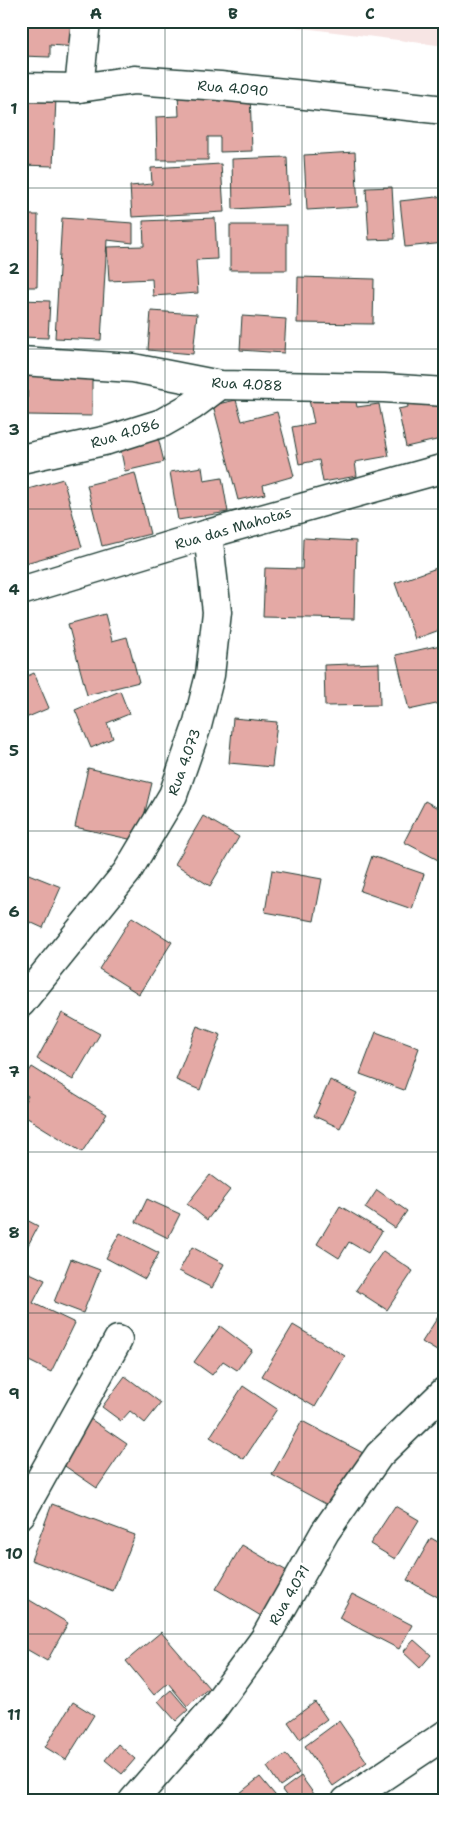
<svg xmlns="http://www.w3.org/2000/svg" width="466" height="1822" font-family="'Shantell Sans',sans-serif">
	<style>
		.built { fill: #f7e5e4 }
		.building { fill: #e4a9a5; stroke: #1f3d34 }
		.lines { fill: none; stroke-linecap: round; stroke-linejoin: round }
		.minor-casing { stroke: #1f3d34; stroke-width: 31 }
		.minor { stroke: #fff; stroke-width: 28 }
		.grid { fill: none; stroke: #1f3d34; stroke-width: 1; stroke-opacity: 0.55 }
		.labels { text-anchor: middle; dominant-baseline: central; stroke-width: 5; stroke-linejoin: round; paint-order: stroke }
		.street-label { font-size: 14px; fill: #1f3d34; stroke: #fff }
		.neatline { fill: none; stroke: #1f3d34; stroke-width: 2 }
		.grid-label { font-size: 16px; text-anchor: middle; font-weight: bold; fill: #1f3d34 }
	</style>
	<rect width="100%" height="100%" fill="#fff"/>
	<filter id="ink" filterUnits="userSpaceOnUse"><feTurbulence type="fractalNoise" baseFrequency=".02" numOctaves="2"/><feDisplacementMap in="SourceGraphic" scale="10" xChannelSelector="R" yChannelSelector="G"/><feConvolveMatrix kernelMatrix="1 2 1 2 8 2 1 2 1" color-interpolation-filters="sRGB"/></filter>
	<g filter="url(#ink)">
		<polygon class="built" points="248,21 445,21 445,46"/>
		<g class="building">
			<polygon points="22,21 77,21 76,47 50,45 50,57 21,56"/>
			<polygon points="250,92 252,151 220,152 220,137 208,137 208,160 157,160 156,117 179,116 178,93"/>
			<polygon points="21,96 56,98 53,166 21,165"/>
			<polygon points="355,152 358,207 307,210 304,155"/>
			<polygon points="287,157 289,206 233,209 232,159"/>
			<polygon points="221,164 224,212 132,217 130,186 152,184 151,168"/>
			<polygon points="392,187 395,239 369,240 366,188"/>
			<polygon points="445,196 445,243 405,247 400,201"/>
			<polygon points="21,215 38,215 37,287 21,287"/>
			<polygon points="62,218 133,223 133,243 107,240 101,340 55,338"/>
			<polygon points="215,218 217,259 196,260 198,293 153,296 152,279 109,281 107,247 144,246 143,221"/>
			<rect x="230" y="225" width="57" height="45"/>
			<polygon points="298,277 374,279 373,324 297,323"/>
			<polygon points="21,300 50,301 48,338 21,337"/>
			<polygon points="151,311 197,314 193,354 148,350"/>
			<polygon points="242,316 286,319 284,353 240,350"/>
			<polygon points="28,371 92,371 92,416 27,415"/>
			<polygon points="354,392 357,407 379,404 389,456 355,462 357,476 323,482 319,460 299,464 292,427 314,423 309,400"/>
			<polygon points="439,394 445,420 445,438 406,447 398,409 408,407 407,401"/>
			<polygon points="236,400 242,421 277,412 294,476 263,485 265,494 238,500 213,405"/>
			<polygon points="157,433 164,462 125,471 119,442"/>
			<polygon points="202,467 204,481 222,478 228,512 178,520 170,472"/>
			<polygon points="135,473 150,534 102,546 87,485"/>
			<polygon points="63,479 82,547 22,564 21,491"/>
			<polygon points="303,538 356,541 354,619 263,617 265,568 302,569"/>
			<polygon points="445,565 445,628 415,639 395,583"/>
			<polygon points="105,614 112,641 127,637 139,682 87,695 68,624"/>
			<polygon points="445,644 445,702 409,710 396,655"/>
			<polygon points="379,663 380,705 325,706 324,665"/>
			<polygon points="34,673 49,708 21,720 21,679"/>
			<polygon points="120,691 129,714 107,723 113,738 91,748 75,710"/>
			<polygon points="233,718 277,722 272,767 229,763"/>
			<polygon points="88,768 152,783 138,841 75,827"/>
			<polygon points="425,801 445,812 445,853 440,861 404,842"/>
			<polygon points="203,816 239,837 210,886 175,864"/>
			<polygon points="372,856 424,874 412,909 360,891"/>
			<polygon points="272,870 322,879 314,921 265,912"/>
			<polygon points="21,871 61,887 43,928 21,918"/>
			<polygon points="132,917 172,942 139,994 99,969"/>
			<polygon points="62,1013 100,1034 73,1080 37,1059"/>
			<polygon points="197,1026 221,1035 200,1090 176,1080"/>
			<polygon points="376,1032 419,1048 404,1090 360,1074"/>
			<polygon points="32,1067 107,1114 82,1152 21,1114 21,1108 28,1096 21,1092 21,1084"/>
			<polygon points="330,1080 357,1093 340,1128 314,1116"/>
			<polygon points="210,1175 230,1190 207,1220 187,1204"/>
			<polygon points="377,1190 407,1211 395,1228 365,1208"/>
			<polygon points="147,1199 180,1214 168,1238 136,1222"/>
			<polygon points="340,1206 382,1231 368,1253 349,1242 339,1258 317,1244"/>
			<polygon points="21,1217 38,1226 25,1251 21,1250"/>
			<polygon points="120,1233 159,1253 145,1279 106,1258"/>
			<polygon points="192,1247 224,1264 212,1288 179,1271"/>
			<polygon points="383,1251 413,1271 387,1310 356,1290"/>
			<polygon points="71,1259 100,1270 83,1313 54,1302"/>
			<polygon points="21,1269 45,1280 33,1303 75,1323 51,1372 21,1357"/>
			<polygon points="443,1309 445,1310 445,1356 422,1342"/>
			<polygon points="293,1325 345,1356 315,1407 262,1376"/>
			<polygon points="220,1326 252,1350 237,1370 223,1361 212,1375 194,1362"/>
			<polygon points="125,1376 161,1403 145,1423 130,1411 121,1421 102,1407"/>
			<polygon points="243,1386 277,1409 244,1459 210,1437"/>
			<polygon points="86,1416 127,1444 97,1488 56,1460"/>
			<polygon points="302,1421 365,1454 335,1509 272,1475"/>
			<polygon points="52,1504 135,1535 113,1591 31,1560"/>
			<polygon points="395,1506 419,1520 395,1559 370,1544"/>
			<polygon points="431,1538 445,1546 445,1601 407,1580"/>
			<polygon points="242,1545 292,1574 266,1619 216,1589"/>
			<polygon points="352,1594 412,1625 399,1649 339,1618"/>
			<polygon points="21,1595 68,1623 47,1661 21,1646"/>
			<polygon points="161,1632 209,1688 187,1706 168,1683 154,1695 126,1661"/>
			<polygon points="414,1640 431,1655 420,1668 403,1652"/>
			<polygon points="171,1690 188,1710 176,1721 158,1701"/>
			<polygon points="73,1702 94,1715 66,1760 45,1747"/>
			<polygon points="315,1702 327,1719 300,1739 288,1722"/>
			<polygon points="339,1721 367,1762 333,1786 305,1746"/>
			<polygon points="118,1744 135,1759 122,1774 105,1760"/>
			<polygon points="286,1754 299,1773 280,1786 267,1767"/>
			<polygon points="301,1776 319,1801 290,1801 282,1790"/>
			<polygon points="260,1777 280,1801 230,1801"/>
		</g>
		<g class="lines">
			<g class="minor-casing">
				<g id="minor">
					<polyline points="21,87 79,88 134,80 220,86 445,110"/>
					<polyline points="79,88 86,21"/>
					<polyline points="21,361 133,368 220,385 384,388 445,392"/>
					<polyline points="21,459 108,440 162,423 192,406 220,385"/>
					<polyline points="21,591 208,534 445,468"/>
					<polyline points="21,1003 127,872 173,795 197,726 210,675 217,612 208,534"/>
					<polyline points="21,1514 118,1340"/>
					<polyline points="133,1801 213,1709 265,1638 325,1532 379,1455 445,1391"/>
					<polyline points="346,1801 445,1735"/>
				</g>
			</g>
			<use href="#minor" class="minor"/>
		</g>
	</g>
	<path class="grid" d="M165,21V1801M302,21V1801M21,188H445M21,349H445M21,509H445M21,670H445M21,831H445M21,991H445M21,1152H445M21,1313H445M21,1473H445M21,1634H445"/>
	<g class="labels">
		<g class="street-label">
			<text transform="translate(233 88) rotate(5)">Rua 4.090</text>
			<text transform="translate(247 384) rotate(3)">Rua 4.088</text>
			<text transform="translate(125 433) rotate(-17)">Rua 4.086</text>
			<text transform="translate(233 528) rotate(-16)">Rua das Mahotas</text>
			<text transform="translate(184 762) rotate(-70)">Rua 4.073</text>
			<text transform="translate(289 1595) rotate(-60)">Rua 4.071</text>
		</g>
	</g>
	<rect width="466" height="1822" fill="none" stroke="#fff" stroke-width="55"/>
	<rect x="28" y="28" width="410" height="1766" class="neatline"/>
	<g class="grid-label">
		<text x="96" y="19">A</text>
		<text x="233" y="19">B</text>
		<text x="370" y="19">C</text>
		<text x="14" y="114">1</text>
		<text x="14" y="274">2</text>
		<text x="14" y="435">3</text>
		<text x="14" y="595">4</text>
		<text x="14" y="756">5</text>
		<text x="14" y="917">6</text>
		<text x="14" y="1077">7</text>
		<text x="14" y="1238">8</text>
		<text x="14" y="1399">9</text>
		<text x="14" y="1559">10</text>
		<text x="14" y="1720">11</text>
	</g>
</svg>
